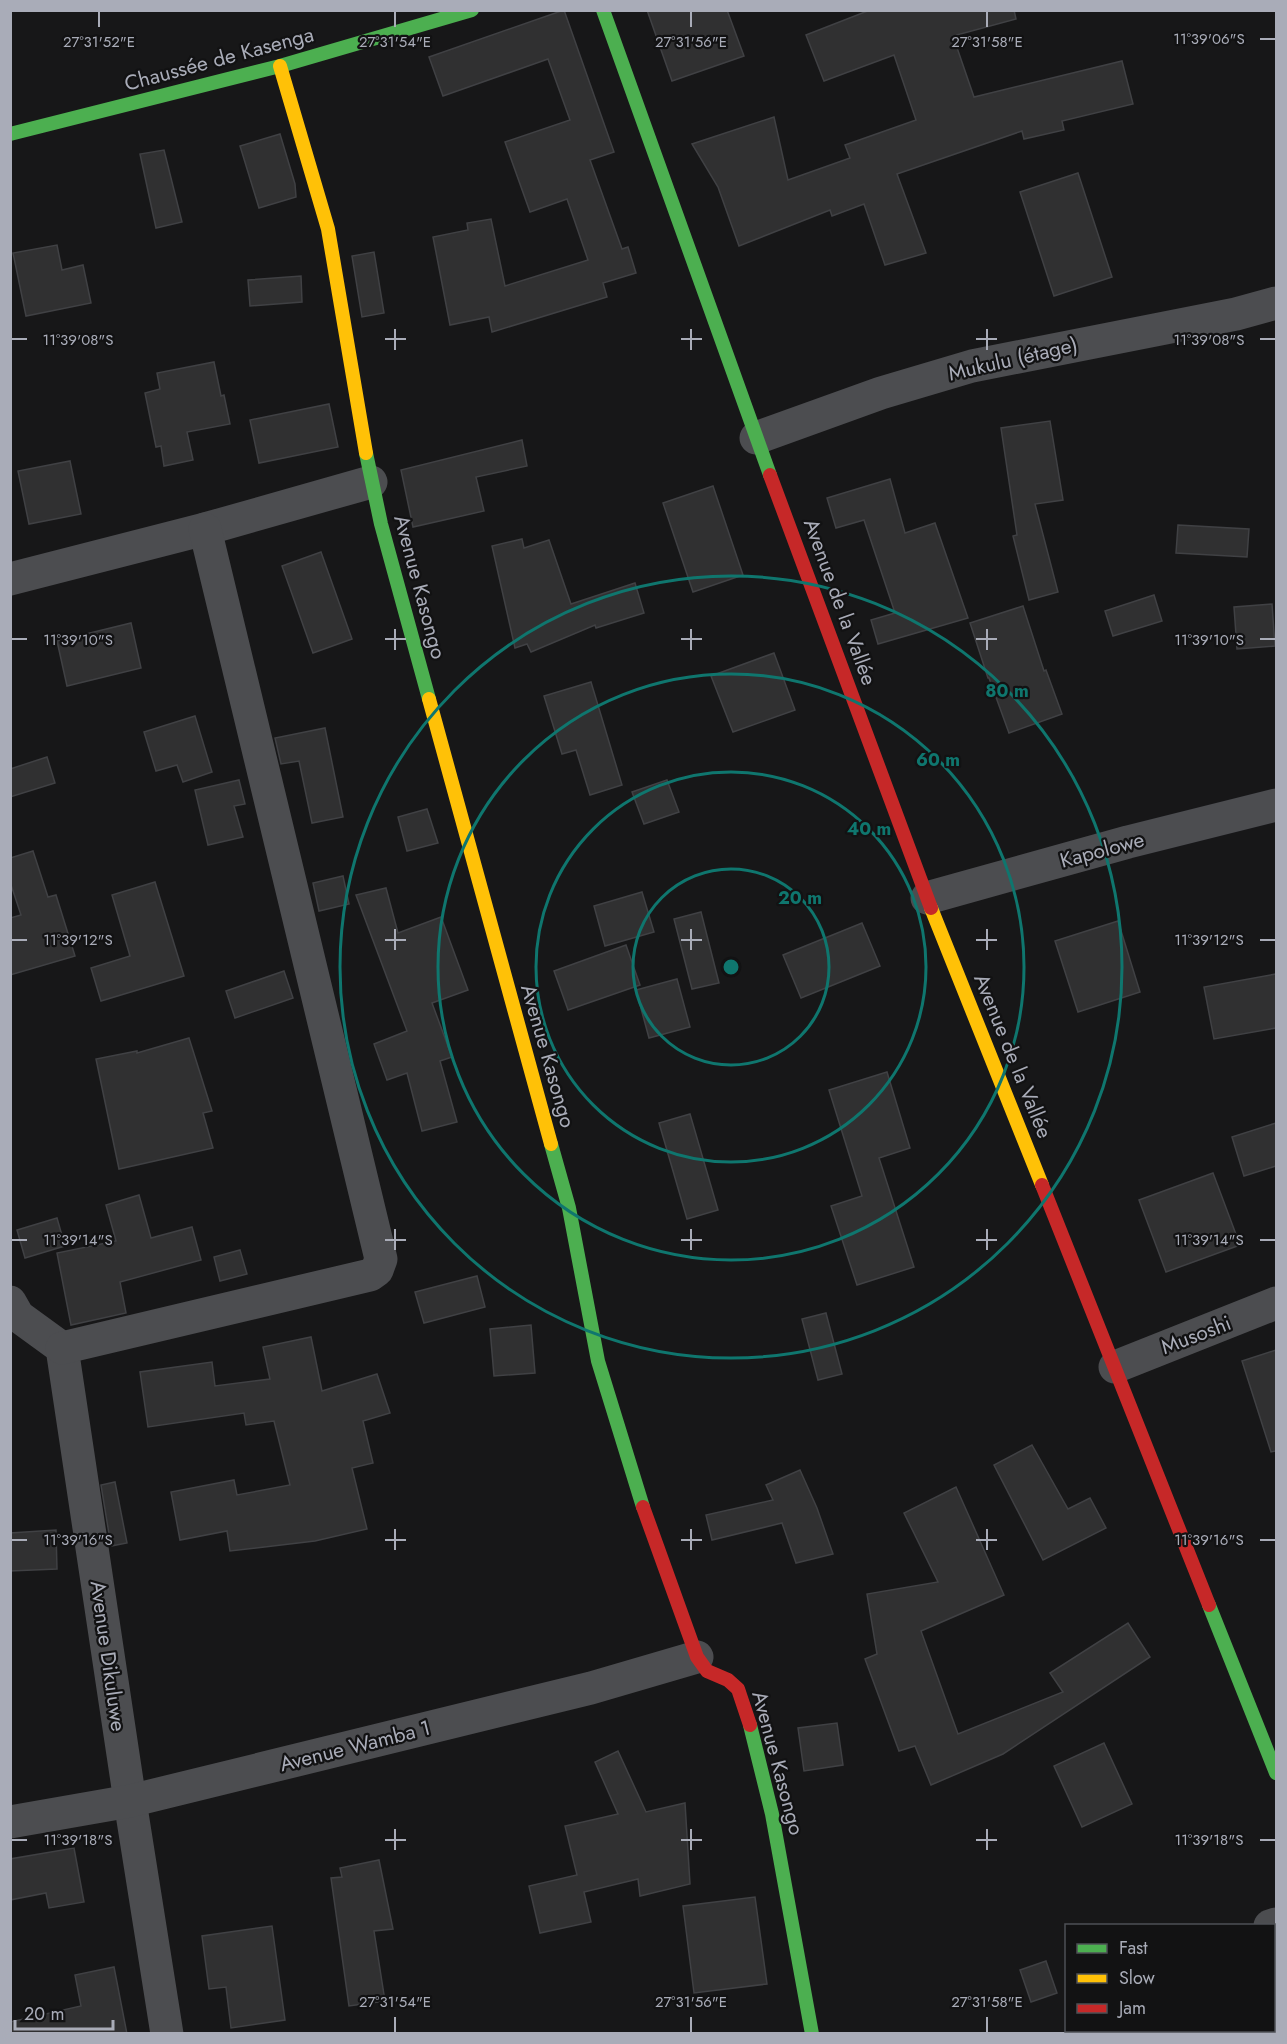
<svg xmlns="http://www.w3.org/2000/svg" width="1287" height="2044" font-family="Jost,sans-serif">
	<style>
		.building { fill: #303031; stroke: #404144; stroke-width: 1.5 }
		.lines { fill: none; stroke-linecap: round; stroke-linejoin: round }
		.street { stroke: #4c4d50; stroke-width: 33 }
		.fast { stroke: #4caf50; stroke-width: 14 }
		.slow { stroke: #ffc107; stroke-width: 14 }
		.jam { stroke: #c62828; stroke-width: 14 }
		.ticks { fill: none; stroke: #a9acb8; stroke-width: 2 }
		.ring { fill: none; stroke: #0f766e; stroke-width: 3 }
		.labels { text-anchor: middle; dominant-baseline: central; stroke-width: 4.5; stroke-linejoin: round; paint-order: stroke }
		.street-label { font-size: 21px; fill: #a9acb8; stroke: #121213 }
		.ticks-label { font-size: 15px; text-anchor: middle; fill: #a9acb8; stroke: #121213; stroke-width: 4.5; stroke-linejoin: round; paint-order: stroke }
		.centre { fill: #0f766e; stroke: #121213; stroke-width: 3 }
		.ring-label { font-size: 18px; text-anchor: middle; font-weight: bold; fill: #0f766e; stroke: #121213; stroke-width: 4.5; stroke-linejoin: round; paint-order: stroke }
	</style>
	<rect width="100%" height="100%" fill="#171718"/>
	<g class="building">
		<polygon points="564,10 614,152 590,160 622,249 628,247 636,273 603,283 607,297 492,332 489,317 450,325 433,237 468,230 467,223 491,219 505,286 588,260 567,199 530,212 505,142 570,120 548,59 443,96 429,57"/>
		<polygon points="647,10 727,10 744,56 672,81"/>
		<polygon points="870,10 1014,10 1016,19 953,36 974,97 1122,61 1133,104 1062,121 1064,130 1024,139 1022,131 897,174 926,253 885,265 864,204 832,216 830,210 739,246 718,187 692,144 774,117 788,180 850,158 845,145 916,120 894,55 824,81 806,35"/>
		<polygon points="280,134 295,184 296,197 259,208 240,146"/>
		<polygon points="164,150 182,222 156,228 140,154"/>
		<polygon points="1078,173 1112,277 1054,296 1020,192"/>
		<polygon points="57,245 62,270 83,265 91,303 26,316 13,253"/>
		<polygon points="374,252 384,313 362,317 352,256"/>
		<polygon points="301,276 302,302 250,306 248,280"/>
		<polygon points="214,362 221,396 224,395 230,424 187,432 193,460 164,466 161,446 156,447 145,393 160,389 157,373"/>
		<polygon points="329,404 338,447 259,463 250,420"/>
		<polygon points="1050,421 1063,500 1035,504 1058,592 1029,600 1013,536 1017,535 1001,428"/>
		<polygon points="522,440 527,466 476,477 484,511 413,527 401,470"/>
		<polygon points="70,461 81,514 29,524 18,471"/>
		<polygon points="890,479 905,533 935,523 968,618 878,644 871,620 895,613 864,520 836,528 827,498"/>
		<polygon points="713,486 743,575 693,592 663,503"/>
		<polygon points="1178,525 1249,529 1247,557 1176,553"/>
		<polygon points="522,539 524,548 549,540 571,604 635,583 644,613 596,628 595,625 531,652 527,644 515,648 492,546"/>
		<polygon points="321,552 352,639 313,653 282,566"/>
		<polygon points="1154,595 1162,621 1113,636 1105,611"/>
		<polygon points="1272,604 1275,646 1237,649 1234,607"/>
		<polygon points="1023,606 1044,671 1046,670 1062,714 1009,733 989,678 988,678 970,623"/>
		<polygon points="131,623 141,668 67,686 57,641"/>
		<polygon points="774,653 795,710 733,732 711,676"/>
		<polygon points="591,682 622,785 590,795 576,750 562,754 544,696"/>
		<polygon points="195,716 212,772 183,782 177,765 156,771 144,732"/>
		<polygon points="325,728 343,817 312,823 299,761 281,764 275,738"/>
		<polygon points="47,757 55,783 10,797 10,769"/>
		<polygon points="239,780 245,804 234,806 243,837 208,845 195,790"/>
		<polygon points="667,780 679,812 644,824 632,792"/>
		<polygon points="427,809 438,843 407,851 398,817"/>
		<polygon points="33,851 48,897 56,895 75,956 10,975 10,918 21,915 10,882 10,858"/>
		<polygon points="343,876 349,904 319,911 313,883"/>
		<polygon points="155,882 184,976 101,1001 91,968 130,956 112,895"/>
		<polygon points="386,888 398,933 441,917 468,990 432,1003 452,1057 440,1061 457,1122 422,1131 407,1073 387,1080 374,1044 407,1031 356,895"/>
		<polygon points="642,892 654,932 605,946 594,906"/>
		<polygon points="701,912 719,983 692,989 674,919"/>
		<polygon points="1118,921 1140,992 1078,1012 1055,941"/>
		<polygon points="862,923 880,966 801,998 783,955"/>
		<polygon points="626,945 640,985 568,1010 554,971"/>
		<polygon points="284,971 293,998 235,1018 226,991"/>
		<polygon points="1276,974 1276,1028 1214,1039 1204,987"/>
		<polygon points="677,979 690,1027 649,1038 636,990"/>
		<polygon points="189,1038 212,1111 203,1113 213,1148 119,1169 96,1059 137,1051 137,1053"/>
		<polygon points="887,1072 910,1148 879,1158 914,1267 857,1285 831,1206 862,1196 829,1090"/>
		<polygon points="690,1114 718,1210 687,1219 659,1123"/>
		<polygon points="1276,1123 1276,1166 1244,1176 1232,1137"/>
		<polygon points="1213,1173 1240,1245 1166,1272 1139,1200"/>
		<polygon points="139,1195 151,1238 192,1227 201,1260 120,1282 126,1313 71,1325 57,1253 116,1241 106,1205"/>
		<polygon points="57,1218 65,1246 25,1258 17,1230"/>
		<polygon points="240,1250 247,1274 220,1281 214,1257"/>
		<polygon points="477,1276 485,1307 424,1323 415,1292"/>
		<polygon points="826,1313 842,1374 818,1380 802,1319"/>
		<polygon points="531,1325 535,1373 494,1376 490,1329"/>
		<polygon points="311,1337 322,1391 377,1374 390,1413 363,1421 373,1463 352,1468 367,1529 315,1541 230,1551 227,1531 180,1540 171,1492 234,1480 237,1495 290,1485 274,1421 246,1425 244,1413 148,1427 140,1372 212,1362 215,1386 270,1379 263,1347"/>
		<polygon points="1276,1350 1276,1451 1271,1452 1242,1361"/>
		<polygon points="1032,1445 1068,1509 1090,1498 1106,1528 1043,1560 994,1465"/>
		<polygon points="800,1470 817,1508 833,1554 796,1563 782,1523 712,1540 706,1515 773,1500 766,1485"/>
		<polygon points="115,1482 127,1543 111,1546 101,1485"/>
		<polygon points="956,1487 1004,1595 921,1631 958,1734 1063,1692 1050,1673 1128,1623 1150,1657 1003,1754 931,1785 915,1746 899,1751 865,1659 877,1654 867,1594 938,1582 904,1513"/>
		<polygon points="56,1530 57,1569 10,1571 10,1533"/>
		<polygon points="837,1723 843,1765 804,1771 798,1728"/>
		<polygon points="1104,1743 1132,1804 1082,1827 1054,1766"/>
		<polygon points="618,1751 646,1812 685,1803 690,1884 640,1896 638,1879 584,1892 591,1922 540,1933 529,1886 577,1875 565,1826 618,1814 595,1762"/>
		<polygon points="74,1848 84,1902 49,1908 46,1893 10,1900 10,1859"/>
		<polygon points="379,1860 393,1929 374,1931 385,2001 349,2006 331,1878 342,1877 340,1868"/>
		<polygon points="755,1897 767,1984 694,1993 683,1906"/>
		<polygon points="272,1926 285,2020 231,2028 226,1987 209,1989 202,1936"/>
		<polygon points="1046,1961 1057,1993 1031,2002 1020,1970"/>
		<polygon points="114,1967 127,2034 10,2034 10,2022 81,2006 75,1975"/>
	</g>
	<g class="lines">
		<g class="street">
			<polyline points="756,438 881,393 972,366 1236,314 1276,303"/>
			<polyline points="10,579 205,529 371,482"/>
			<polyline points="927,898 1128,842 1276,805"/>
			<polyline points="10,1302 18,1316 62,1348 130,1801 167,2034"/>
			<polyline points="62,1348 370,1275 377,1270 381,1259 205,529"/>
			<polyline points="1115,1367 1276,1303"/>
			<polyline points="10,1822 130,1801 591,1688 697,1657"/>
			<polyline points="1270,1926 1276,1924"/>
		</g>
		<g class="fast">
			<polyline points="603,10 770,475"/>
			<polyline points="10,134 280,66 472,10"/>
			<polyline points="366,453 381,524 429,699"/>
			<polyline points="551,1144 569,1208 598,1361 643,1507"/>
			<polyline points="1209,1605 1276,1773"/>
			<polyline points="750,1725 772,1814 812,2034"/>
		</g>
		<g class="slow">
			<polyline points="280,66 328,229 366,453"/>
			<polyline points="429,699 551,1144"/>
			<polyline points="931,908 1042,1185"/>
		</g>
		<g class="jam">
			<polyline points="770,475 931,908"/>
			<polyline points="1042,1185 1209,1605"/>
			<polyline points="643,1507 697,1657 707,1671 728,1680 738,1689 750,1725"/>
		</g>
	</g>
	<path class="ticks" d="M99,12V27M395,12V27M691,12V27M987,12V27M1260,39H1275M395,329V350M691,329V350M987,329V350M12,339H27M385,339H406M681,339H702M976,339H997M1260,339H1275M395,629V650M691,629V650M987,629V650M12,639H27M385,639H406M681,639H702M976,639H997M1260,639H1275M395,929V950M691,929V950M987,929V950M12,940H27M385,940H406M681,940H702M976,940H997M1260,940H1275M395,1229V1250M691,1229V1250M987,1229V1250M12,1240H27M385,1240H406M681,1240H702M976,1240H997M1260,1240H1275M395,1529V1550M691,1529V1550M987,1529V1550M12,1540H27M385,1540H406M681,1540H702M976,1540H997M1260,1540H1275M395,1829V1850M691,1829V1850M987,1829V1850M12,1840H27M385,1840H406M681,1840H702M976,1840H997M1260,1840H1275M395,2017V2032M691,2017V2032M987,2017V2032"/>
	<g class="ring">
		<circle cx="731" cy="967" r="98"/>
		<circle cx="731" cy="967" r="195"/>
		<circle cx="731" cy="967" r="293"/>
		<circle cx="731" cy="967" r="391"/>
	</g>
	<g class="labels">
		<g class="street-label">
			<text transform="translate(219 59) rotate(-15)">Chaussée de Kasenga</text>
			<text transform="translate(1013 359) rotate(-13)">Mukulu (étage)</text>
			<text transform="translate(420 587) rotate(75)">Avenue Kasongo</text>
			<text transform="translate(840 602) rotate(70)">Avenue de la Vallée</text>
			<text transform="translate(1102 850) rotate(-15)">Kapolowe</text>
			<text transform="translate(548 1056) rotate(74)">Avenue Kasongo</text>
			<text transform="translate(1013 1056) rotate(68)">Avenue de la Vallée</text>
			<text transform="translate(1196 1335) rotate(-21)">Musoshi</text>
			<text transform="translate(108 1656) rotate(82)">Avenue Dikuluwe</text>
			<text transform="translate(355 1746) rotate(-14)">Avenue Wamba 1</text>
			<text transform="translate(778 1763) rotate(75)">Avenue Kasongo</text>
		</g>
	</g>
	<g class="ticks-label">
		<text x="1209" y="44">11°39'06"S</text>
		<text x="99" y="47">27°31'52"E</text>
		<text x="395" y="47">27°31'54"E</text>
		<text x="691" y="47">27°31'56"E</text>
		<text x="987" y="47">27°31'58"E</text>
		<text x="78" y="345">11°39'08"S</text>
		<text x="1209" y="345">11°39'08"S</text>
		<text x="78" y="645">11°39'10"S</text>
		<text x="1209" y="645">11°39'10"S</text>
		<text x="78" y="945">11°39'12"S</text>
		<text x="1209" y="945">11°39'12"S</text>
		<text x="78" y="1245">11°39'14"S</text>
		<text x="1209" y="1245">11°39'14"S</text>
		<text x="78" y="1545">11°39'16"S</text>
		<text x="1209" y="1545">11°39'16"S</text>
		<text x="78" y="1845">11°39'18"S</text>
		<text x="1209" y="1845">11°39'18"S</text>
		<text x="395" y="2007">27°31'54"E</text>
		<text x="691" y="2007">27°31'56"E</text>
		<text x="987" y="2007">27°31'58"E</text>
	</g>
	<circle cx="731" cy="967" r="9" class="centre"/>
	<g class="ring-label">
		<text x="1007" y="697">80 m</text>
		<text x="938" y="766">60 m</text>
		<text x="869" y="835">40 m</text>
		<text x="800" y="904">20 m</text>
	</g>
	<rect width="1287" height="2044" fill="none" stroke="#a9acb8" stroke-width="24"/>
	<rect x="1065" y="1924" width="210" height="108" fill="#121213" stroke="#4e5055" stroke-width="1.5"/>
	<rect x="1077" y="1944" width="30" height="9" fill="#4caf50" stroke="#4e5055" stroke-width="1.5"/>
	<text x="1119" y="1954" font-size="18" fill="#a9acb8">Fast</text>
	<rect x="1077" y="1974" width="30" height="9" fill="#ffc107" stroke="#4e5055" stroke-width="1.5"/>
	<text x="1119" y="1984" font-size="18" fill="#a9acb8">Slow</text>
	<rect x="1077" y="2004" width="30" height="9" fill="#c62828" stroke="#4e5055" stroke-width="1.5"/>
	<text x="1119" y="2014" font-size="18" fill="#a9acb8">Jam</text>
	<path d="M15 2020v9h98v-9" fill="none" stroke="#a9acb8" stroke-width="3"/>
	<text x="24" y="2020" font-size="18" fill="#a9acb8" stroke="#121213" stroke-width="4.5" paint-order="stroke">20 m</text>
</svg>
